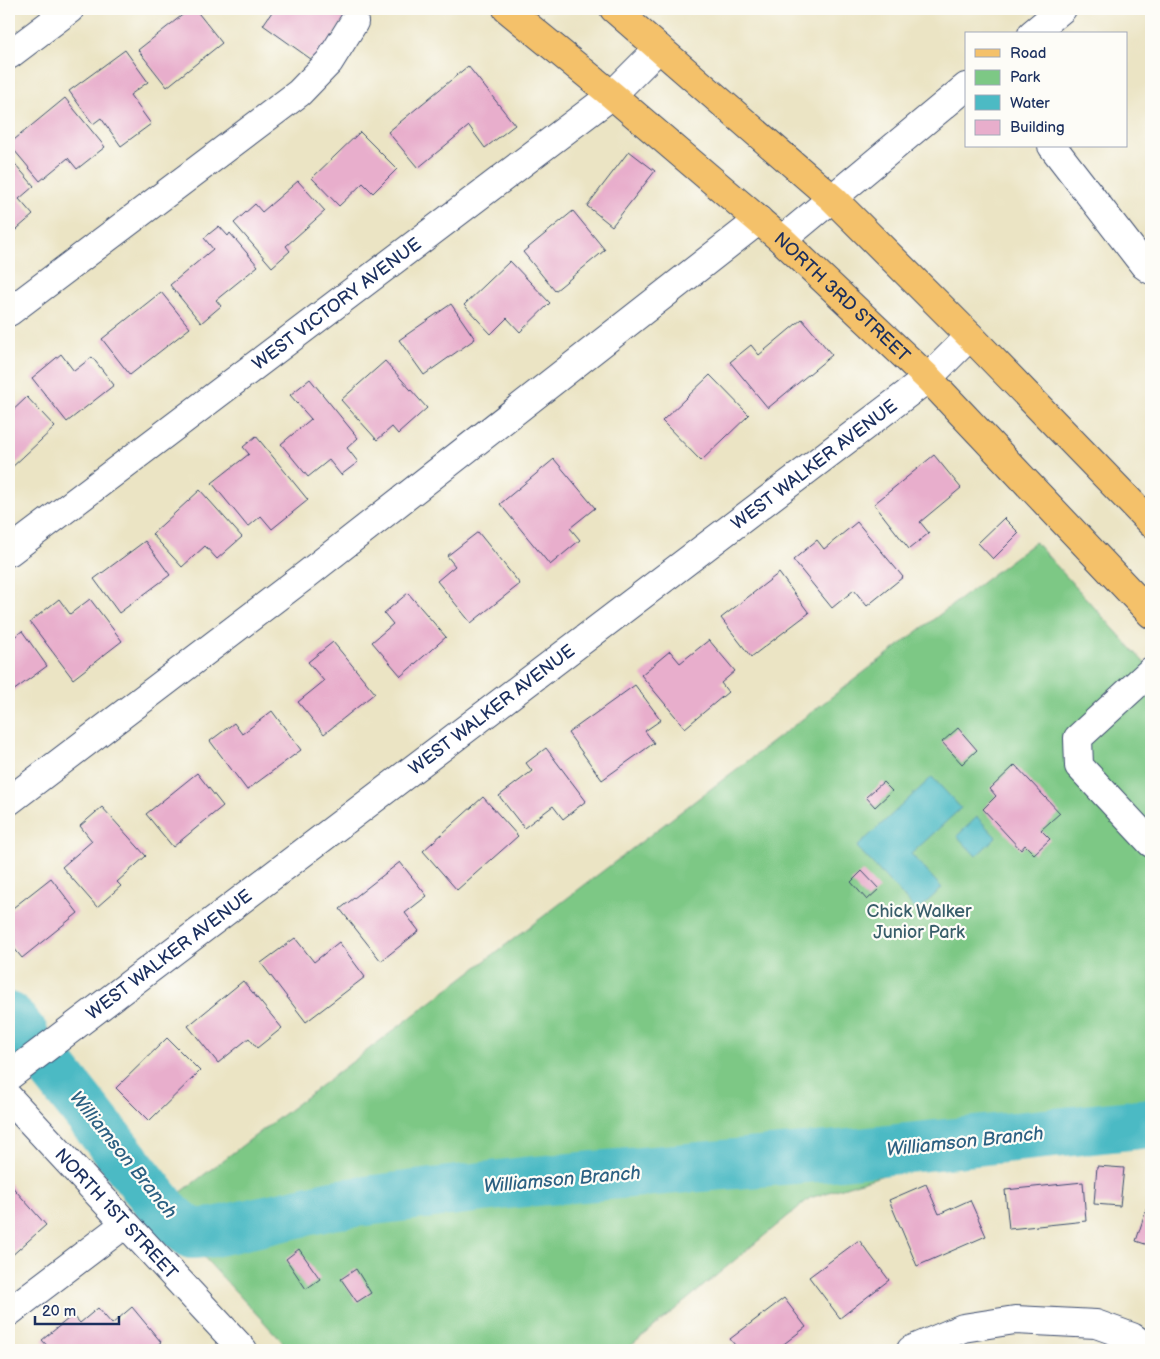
<svg xmlns="http://www.w3.org/2000/svg" width="1160" height="1359" font-family="'Balsamiq Sans',sans-serif">
	<style>
		.green { fill: #7dc885; stroke: #4c7c72 }
		.water { fill: #4cbac4; stroke: #347491 }
		.lines { fill: none; stroke-linecap: round; stroke-linejoin: round }
		.river { stroke: #4cbac4; stroke-width: 50 }
		.building { fill: #e8aecc }
		.minor-casing { stroke: #3a4a6d; stroke-width: 30 }
		.major-casing { stroke: #3a4a6d; stroke-width: 30 }
		.minor { stroke: #fff; stroke-width: 28 }
		.major { stroke: #f4c16a; stroke-width: 28 }
		.labels { text-anchor: middle; dominant-baseline: central; stroke-width: 4.5; stroke-linejoin: round; paint-order: stroke }
		.street-label { font-size: 18px; fill: #1b2f5e; stroke: #fdfcf7 }
		.park-label { font-size: 18px; fill: #385d6a; stroke: #fdfcf7 }
		.water-label { font-size: 19px; font-style: italic; fill: #2c6082; stroke: #fdfcf7 }
	</style>
	<rect width="100%" height="100%" fill="#fdfcf7"/>
	<filter id="ink" filterUnits="userSpaceOnUse"><feTurbulence type="fractalNoise" baseFrequency=".02" numOctaves="2"/><feDisplacementMap in="SourceGraphic" scale="10" xChannelSelector="R" yChannelSelector="G"/><feConvolveMatrix kernelMatrix="1 2 1 2 8 2 1 2 1" color-interpolation-filters="sRGB"/></filter>
	<filter id="wash" filterUnits="userSpaceOnUse"><feTurbulence type="fractalNoise" baseFrequency=".0096" numOctaves="4" result="noise"/><feDisplacementMap in="SourceGraphic" scale="20" xChannelSelector="R" yChannelSelector="G"/><feGaussianBlur stdDeviation="1.12" result="paint"/><feColorMatrix in="noise" values="0 0 0 0 0 0 0 0 0 0 0 0 0 0 0 0 0 1.4 0 .05"/><feComposite in="paint" operator="in"/></filter>
	<g filter="url(#wash)">
		<rect width="100%" height="100%" fill="#ebe4c4"/>
		<polygon class="green" points="1035,542 1151,670 1151,1142 1035,1128 810,1198 626,1350 290,1350 159,1209"/>
		<g class="water">
			<polygon points="932,777 961,808 911,854 942,888 917,911 857,847"/>
			<polygon points="977,817 996,837 976,856 957,836"/>
		</g>
		<g class="lines">
			<g class="river">
				<polyline points="9,1017 24,1035"/>
				<polyline points="52,1068 169,1216 192,1234 214,1232 332,1205 524,1182 840,1155 1151,1123"/>
			</g>
		</g>
		<g id="blocks">
			<g class="building">
				<polygon points="190,9 195,9 222,43 167,87 138,50"/>
				<polygon points="274,9 337,9 347,16 315,62 263,25"/>
				<polygon points="125,50 148,82 130,95 151,124 121,146 101,118 93,124 69,91"/>
				<polygon points="468,66 515,125 485,148 469,126 418,168 388,132"/>
				<polygon points="65,98 105,147 77,169 68,158 40,181 9,144"/>
				<polygon points="360,132 397,169 373,193 363,183 339,206 312,178"/>
				<polygon points="629,151 655,171 612,226 587,206"/>
				<polygon points="9,157 34,186 19,199 33,215 10,235 9,233"/>
				<polygon points="298,181 325,211 286,246 290,251 272,267 234,223 255,204 262,212"/>
				<polygon points="573,211 605,250 555,291 523,252"/>
				<polygon points="219,226 228,236 230,233 258,266 216,300 221,306 201,323 170,285 213,249 204,238"/>
				<polygon points="510,261 550,303 520,332 507,318 491,334 464,305"/>
				<polygon points="161,292 190,328 130,375 102,339"/>
				<polygon points="451,304 475,339 424,375 399,340"/>
				<polygon points="802,319 832,355 768,408 730,362 751,345 759,355"/>
				<polygon points="61,354 74,371 92,357 114,385 67,422 32,378"/>
				<polygon points="385,361 427,408 398,434 392,427 377,440 341,400"/>
				<polygon points="710,375 749,415 701,461 662,421"/>
				<polygon points="310,379 358,438 347,448 358,462 341,475 329,460 308,477 281,444 311,419 290,395"/>
				<polygon points="27,397 55,427 9,470 9,414"/>
				<polygon points="256,436 308,500 272,529 261,516 248,527 212,483 249,454 243,447"/>
				<polygon points="934,455 961,488 920,522 929,533 909,549 874,504"/>
				<polygon points="554,459 595,508 570,528 580,540 550,565 500,504"/>
				<polygon points="200,490 242,537 217,559 205,546 182,567 152,534"/>
				<polygon points="1004,518 1019,533 993,559 978,543"/>
				<polygon points="857,522 903,577 867,606 854,590 832,608 793,560 817,540 824,549"/>
				<polygon points="478,532 520,584 471,623 437,581 455,566 447,556"/>
				<polygon points="145,541 170,575 119,613 94,579"/>
				<polygon points="779,573 809,613 751,657 721,618"/>
				<polygon points="408,593 446,637 401,676 372,642 393,624 384,613"/>
				<polygon points="59,599 70,614 90,599 122,641 73,679 30,622"/>
				<polygon points="22,631 47,666 9,694 9,641"/>
				<polygon points="709,640 735,671 721,683 728,692 685,728 641,675 670,651 680,663"/>
				<polygon points="333,642 375,693 324,734 298,702 324,681 308,662"/>
				<polygon points="635,685 661,720 645,731 654,743 602,780 568,733"/>
				<polygon points="272,711 301,750 247,790 210,741 234,723 242,734"/>
				<polygon points="958,728 977,750 962,764 942,742"/>
				<polygon points="546,748 586,801 563,819 553,806 524,828 499,796 532,771 526,763"/>
				<polygon points="1015,765 1060,813 1041,830 1050,839 1034,854 1025,845 1021,850 983,809 996,796 990,789"/>
				<polygon points="197,773 223,806 173,847 146,814"/>
				<polygon points="883,782 892,791 875,807 866,797"/>
				<polygon points="483,797 518,836 457,890 423,851"/>
				<polygon points="102,807 146,856 117,882 121,886 97,907 62,867 92,841 80,826"/>
				<polygon points="400,862 427,896 405,913 419,931 381,961 340,909"/>
				<polygon points="862,871 879,889 867,900 851,882"/>
				<polygon points="51,878 78,913 22,958 9,942 9,911"/>
				<polygon points="295,938 314,962 339,942 365,977 306,1022 261,963"/>
				<polygon points="243,981 282,1028 257,1048 249,1038 218,1063 188,1026"/>
				<polygon points="167,1038 200,1071 149,1121 116,1088"/>
				<polygon points="1097,1166 1124,1168 1120,1206 1094,1204"/>
				<polygon points="1083,1182 1086,1221 1009,1229 1005,1190"/>
				<polygon points="9,1183 46,1225 9,1258"/>
				<polygon points="926,1184 939,1214 970,1200 986,1236 917,1266 889,1200"/>
				<polygon points="1151,1195 1151,1246 1136,1241"/>
				<polygon points="859,1240 889,1280 840,1318 809,1277"/>
				<polygon points="299,1249 320,1279 306,1289 286,1259"/>
				<polygon points="356,1269 371,1293 357,1302 341,1279"/>
				<polygon points="784,1298 806,1327 776,1350 739,1350 730,1339"/>
				<polygon points="132,1307 161,1342 151,1350 51,1350 42,1340 73,1315 80,1323 98,1308 112,1324"/>
			</g>
		</g>
	</g>
	<g filter="url(#ink)">
		<use href="#blocks" fill-opacity="0" stroke="#3a4a6d" stroke-width="1"/>
		<g class="lines">
			<g class="minor-casing">
				<g id="minor">
					<polyline points="1032,34 1062,9"/>
					<polyline points="9,55 70,9"/>
					<polyline points="1052,146 1144,265 1151,270"/>
					<polyline points="782,240 966,87"/>
					<polyline points="9,312 299,93 329,62 354,22"/>
					<path id="s1" d="M9,552L612,95L659,48"/>
					<polyline points="1151,671 1078,738 1079,766 1151,843"/>
					<polyline points="9,801 306,575 759,220"/>
					<path id="s2" d="M9,1076L928,378L970,336"/>
					<path id="s3" d="M9,1098L243,1350"/>
					<polyline points="9,1312 125,1224"/>
					<polyline points="911,1350 963,1328 1015,1320 1096,1324 1132,1337 1151,1350"/>
				</g>
			</g>
			<g class="major-casing">
				<g id="major">
					<path id="s4" d="M507,9L612,95L782,240L928,378L1151,614"/>
					<polyline points="614,9 833,199 970,336 1151,523"/>
				</g>
			</g>
			<use href="#minor" class="minor"/>
			<use href="#major" class="major"/>
		</g>
	</g>
	<g class="labels">
		<g class="street-label">
			<text stroke="none"><textPath href="#s4" startOffset="442">NORTH 3RD STREET</textPath></text>
			<text stroke="none"><textPath href="#s1" startOffset="411">WEST VICTORY AVENUE</textPath></text>
			<text stroke="none"><textPath href="#s2" startOffset="1011">WEST WALKER AVENUE</textPath></text>
			<text stroke="none"><textPath href="#s2" startOffset="606">WEST WALKER AVENUE</textPath></text>
			<text stroke="none"><textPath href="#s2" startOffset="201">WEST WALKER AVENUE</textPath></text>
			<text stroke="none"><textPath href="#s3" startOffset="158">NORTH 1ST STREET</textPath></text>
		</g>
		<g class="park-label">
			<text x="919" y="911">Chick Walker<tspan x="919" dy="21">Junior Park</tspan></text>
		</g>
		<g class="water-label">
			<text transform="translate(965 1142) rotate(-6)">Williamson Branch</text>
			<text transform="translate(123 1155) rotate(51)">Williamson Branch</text>
			<text transform="translate(562 1180) rotate(-5)">Williamson Branch</text>
		</g>
	</g>
	<rect width="1160" height="1359" fill="none" stroke="#fdfcf7" stroke-width="30"/>
	<rect x="965" y="32" width="162" height="115" fill="#fdfcf7" stroke="#a3aaba"/>
	<rect x="975" y="49" width="25" height="8" fill="#f4c16a" stroke="#a3aaba"/>
	<text x="1010" y="58" font-size="15" fill="#1b2f5e">Road</text>
	<rect x="975" y="70" width="25" height="15" fill="#7dc885" stroke="#a3aaba"/>
	<text x="1010" y="82" font-size="15" fill="#1b2f5e">Park</text>
	<rect x="975" y="95" width="25" height="15" fill="#4cbac4" stroke="#a3aaba"/>
	<text x="1010" y="108" font-size="15" fill="#1b2f5e">Water</text>
	<rect x="975" y="120" width="25" height="15" fill="#e8aecc" stroke="#a3aaba"/>
	<text x="1010" y="132" font-size="15" fill="#1b2f5e">Building</text>
	<path d="M35 1316v8h84v-8" fill="none" stroke="#1b2f5e" stroke-width="2.5"/>
	<text x="42" y="1316" font-size="15" fill="#1b2f5e" stroke="#fdfcf7" stroke-width="4" paint-order="stroke">20 m</text>
</svg>
